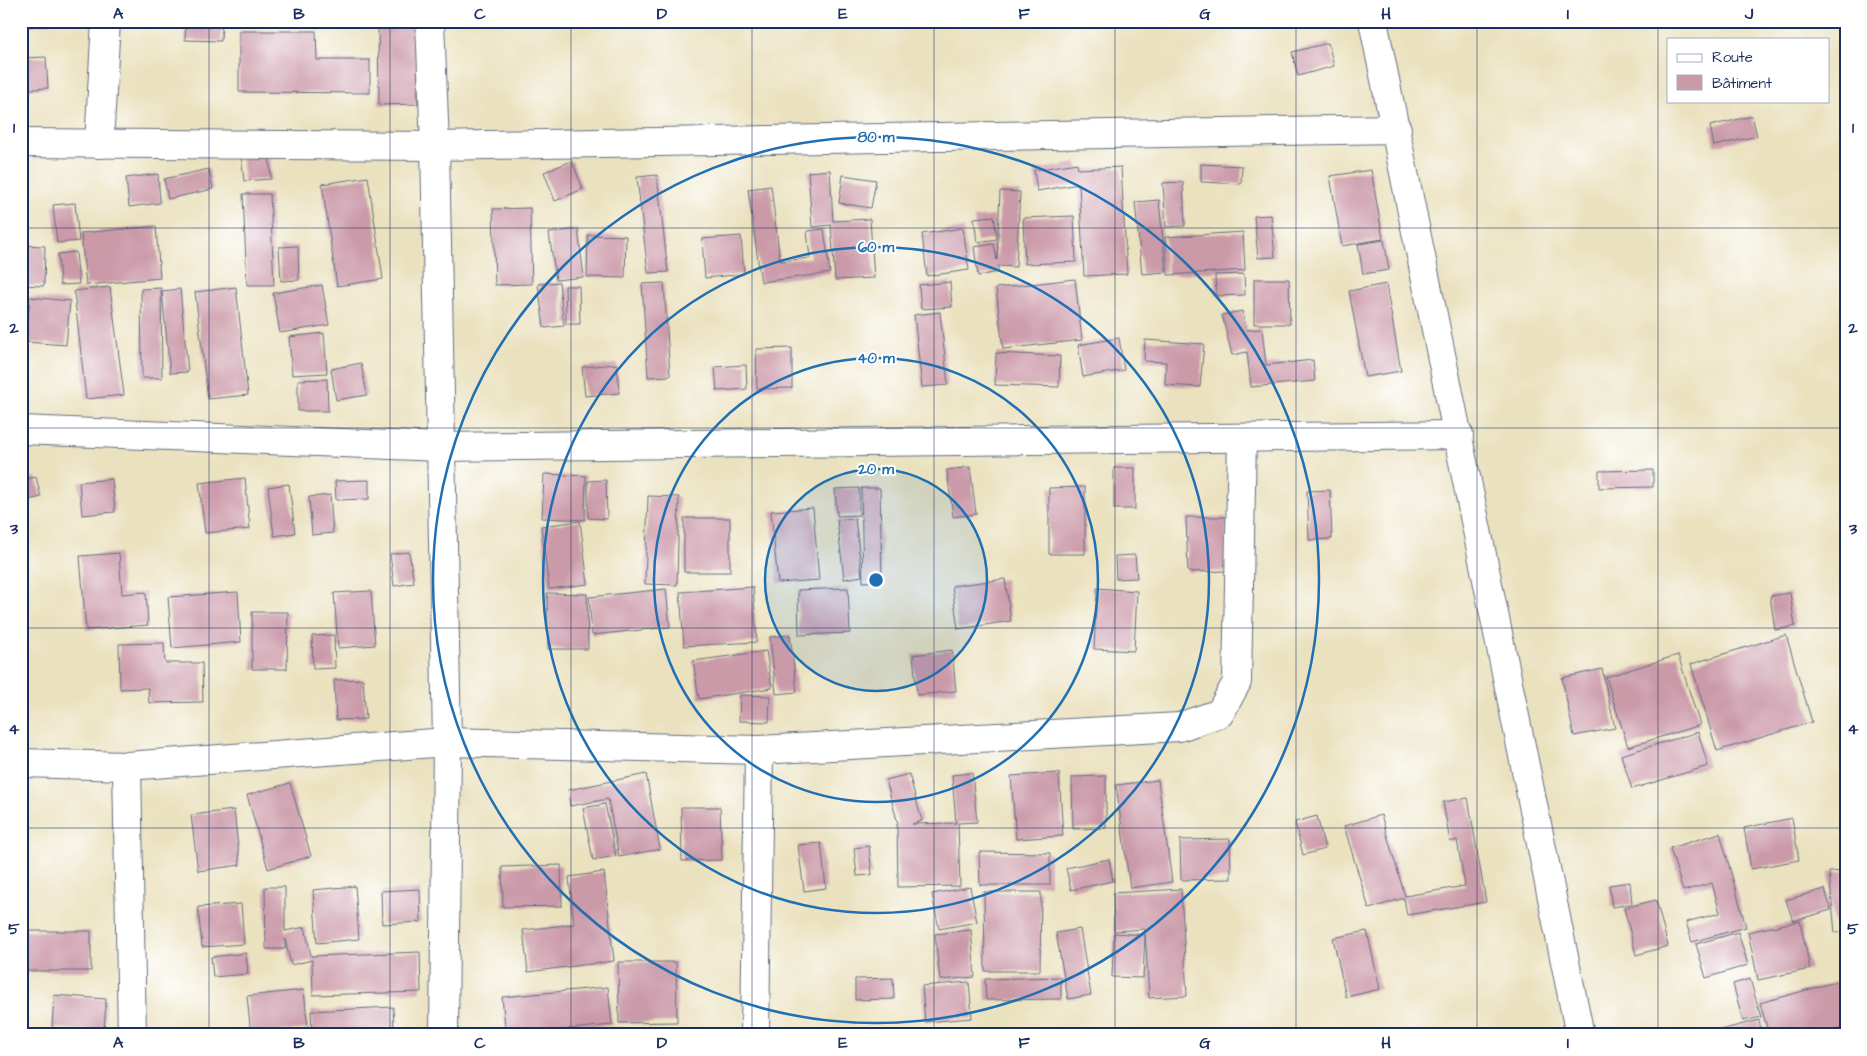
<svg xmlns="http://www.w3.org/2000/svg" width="1867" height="1056" font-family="'Architects Daughter',sans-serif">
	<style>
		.building { fill: #cb9aa9 }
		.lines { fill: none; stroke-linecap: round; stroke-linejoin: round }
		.minor-casing { stroke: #636d80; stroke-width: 30 }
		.minor { stroke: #fff; stroke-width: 28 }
		.grid { fill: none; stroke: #1b2f5e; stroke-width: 1; stroke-opacity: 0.55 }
		.ring { fill: none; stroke: #1f6fb2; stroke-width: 2.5 }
		.centre { fill: #1f6fb2; stroke: #fff; stroke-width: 2.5 }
		.ring-label { font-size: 15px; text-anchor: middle; font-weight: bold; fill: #1f6fb2; stroke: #fff; stroke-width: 4; stroke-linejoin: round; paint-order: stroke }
		.neatline { fill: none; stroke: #1b2f5e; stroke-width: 2 }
		.grid-label { font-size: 16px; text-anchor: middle; font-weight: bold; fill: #1b2f5e }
	</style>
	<rect width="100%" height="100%" fill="#fff"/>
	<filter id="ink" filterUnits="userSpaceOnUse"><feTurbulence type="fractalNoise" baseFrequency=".02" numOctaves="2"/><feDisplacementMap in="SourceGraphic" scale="10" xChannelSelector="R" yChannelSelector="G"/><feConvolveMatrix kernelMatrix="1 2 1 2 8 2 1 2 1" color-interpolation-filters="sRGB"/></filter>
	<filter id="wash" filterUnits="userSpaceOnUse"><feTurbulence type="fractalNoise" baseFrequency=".0096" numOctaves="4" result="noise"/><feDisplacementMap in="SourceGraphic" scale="20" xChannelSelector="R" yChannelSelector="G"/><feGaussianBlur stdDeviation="1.12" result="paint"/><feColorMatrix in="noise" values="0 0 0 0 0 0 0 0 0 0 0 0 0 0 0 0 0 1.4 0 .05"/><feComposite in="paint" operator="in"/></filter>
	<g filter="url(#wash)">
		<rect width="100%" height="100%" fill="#eae1be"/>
		<g id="blocks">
			<g class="building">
				<polygon points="21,21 50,21 50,23 21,28"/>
				<polygon points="186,21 222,21 221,41 185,40"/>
				<polygon points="316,21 349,21 349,22 317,27"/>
				<polygon points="378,21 417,21 418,104 379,105"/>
				<polygon points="239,31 316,31 317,60 370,60 370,93 239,92"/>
				<polygon points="1328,43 1334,66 1298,76 1292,52"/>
				<polygon points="46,57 48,88 21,90 21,58"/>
				<polygon points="1752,116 1757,136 1714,146 1710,126"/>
				<polygon points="269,153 271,179 244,181 241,155"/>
				<polygon points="572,161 583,189 555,201 544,172"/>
				<polygon points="1077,163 1078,169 1121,167 1127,274 1084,276 1079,184 1037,191 1034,170"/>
				<polygon points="1201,164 1242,166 1241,184 1201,182"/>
				<polygon points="209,169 213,189 168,199 164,179"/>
				<polygon points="830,170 833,221 870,219 874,278 835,280 831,225 812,227 808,172"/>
				<polygon points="1371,170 1383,239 1342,246 1330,176"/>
				<polygon points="158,174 160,203 129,207 126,178"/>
				<polygon points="657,175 668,272 648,273 637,177"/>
				<polygon points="843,175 876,180 871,208 839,203"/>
				<polygon points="368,177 383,279 337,286 322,184"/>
				<polygon points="1183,182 1185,226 1166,227 1163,183"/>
				<polygon points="771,186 780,261 810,258 807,231 824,229 830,273 761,282 748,189"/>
				<polygon points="1000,191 1020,192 1016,267 998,266 998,272 978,276 974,247 994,244 997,260"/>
				<polygon points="243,194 270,194 274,285 247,285"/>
				<polygon points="1159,200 1166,272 1142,274 1135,202"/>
				<polygon points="75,203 79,241 57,243 53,205"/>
				<polygon points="530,208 532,284 495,285 493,209"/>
				<polygon points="1271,215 1275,257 1258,258 1254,216"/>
				<polygon points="994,216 997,239 977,242 974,218"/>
				<polygon points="1074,216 1076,262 1025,264 1023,218"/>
				<polygon points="156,226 160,278 86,285 81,233"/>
				<polygon points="963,228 969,270 927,276 922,234"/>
				<polygon points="578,229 584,277 556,280 549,233"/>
				<polygon points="1243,232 1245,270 1168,275 1165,237"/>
				<polygon points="588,235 626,236 625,278 587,277"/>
				<polygon points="741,236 744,274 705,278 702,239"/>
				<polygon points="1384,240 1389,270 1363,274 1358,244"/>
				<polygon points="21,245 45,246 44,286 21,285"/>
				<polygon points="298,246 299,280 281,281 279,247"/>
				<polygon points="76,252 79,284 60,285 58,254"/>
				<polygon points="1244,274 1245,295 1216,296 1215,275"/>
				<polygon points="1075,279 1082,340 1003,349 996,288"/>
				<polygon points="1254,279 1289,279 1290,324 1254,324"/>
				<polygon points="559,282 564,326 544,328 538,284"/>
				<polygon points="950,282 952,307 921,309 919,285"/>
				<polygon points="664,283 670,376 648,377 642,284"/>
				<polygon points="1386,284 1401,371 1365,377 1349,291"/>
				<polygon points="322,285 329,325 280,333 273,293"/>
				<polygon points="565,286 579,286 580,324 566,324"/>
				<polygon points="110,287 124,395 86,399 74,291"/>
				<polygon points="236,287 248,395 208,399 195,292"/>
				<polygon points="161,288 162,378 142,378 141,289"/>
				<polygon points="180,289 188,372 170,373 162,291"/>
				<polygon points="30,297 70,301 66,345 26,342"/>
				<polygon points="1242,311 1247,330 1262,329 1266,365 1313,360 1315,381 1251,387 1247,352 1232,355 1222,315"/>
				<polygon points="940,312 948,385 922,387 914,315"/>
				<polygon points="324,333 327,373 292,375 289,337"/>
				<polygon points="1119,338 1124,370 1083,377 1078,345"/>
				<polygon points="1145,340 1204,344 1200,387 1165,385 1166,362 1144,361"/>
				<polygon points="792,348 792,388 757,389 756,349"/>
				<polygon points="996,353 1060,356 1059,387 995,385"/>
				<polygon points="361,363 367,395 336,400 331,369"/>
				<polygon points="617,364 619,393 585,396 582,367"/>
				<polygon points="746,365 747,389 717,391 715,367"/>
				<polygon points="327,379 328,411 298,411 298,380"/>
				<polygon points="970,467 976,514 953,517 947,470"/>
				<rect x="1114" y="468" width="21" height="41"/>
				<polygon points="1653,470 1653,487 1599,488 1599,471"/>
				<polygon points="544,474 586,476 585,520 542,518"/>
				<polygon points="36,477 41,497 21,502 21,480"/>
				<polygon points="245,478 250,529 205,533 199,483"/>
				<polygon points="112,479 115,512 82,515 79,482"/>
				<polygon points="369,480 369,499 336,500 335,481"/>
				<polygon points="606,480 607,519 588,518 588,481"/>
				<polygon points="289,484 295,533 274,536 268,487"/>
				<polygon points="1085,487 1085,554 1049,554 1049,488"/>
				<polygon points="859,488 859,515 837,516 835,489"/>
				<polygon points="861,488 880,488 882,581 863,582"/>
				<polygon points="1330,490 1332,539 1309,540 1307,491"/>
				<polygon points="330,495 333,533 312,535 309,497"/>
				<polygon points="648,496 679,497 677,585 645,584"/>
				<polygon points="813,508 819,580 778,583 771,511"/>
				<polygon points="1186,517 1226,517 1227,571 1188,572"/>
				<rect x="684" y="518" width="46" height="54"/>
				<polygon points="855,518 862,576 844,579 837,520"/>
				<polygon points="580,521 588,584 549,589 541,526"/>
				<polygon points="409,552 414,583 394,586 390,554"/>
				<polygon points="119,553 122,594 146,592 148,625 86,630 80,556"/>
				<polygon points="1135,555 1137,578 1116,579 1115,556"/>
				<polygon points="1005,579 1011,621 958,629 952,586"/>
				<polygon points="753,587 757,642 684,646 680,592"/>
				<polygon points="848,588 850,633 799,635 798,590"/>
				<polygon points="1097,588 1137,591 1134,651 1094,649"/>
				<polygon points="666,589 670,627 592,635 589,597"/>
				<polygon points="371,591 375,645 338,648 334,593"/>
				<polygon points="238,592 241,642 172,648 168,597"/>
				<polygon points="547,593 587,594 588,649 548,649"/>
				<polygon points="1790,593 1795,626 1775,630 1770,596"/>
				<polygon points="252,612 288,612 287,669 252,669"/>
				<polygon points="334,635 335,668 313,669 312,636"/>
				<polygon points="790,635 797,692 776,694 770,637"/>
				<polygon points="1786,635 1812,722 1717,751 1691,664"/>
				<polygon points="164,643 165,663 202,663 203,702 149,703 148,688 120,689 119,644"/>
				<polygon points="952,650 956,691 917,695 913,655"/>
				<polygon points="766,651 772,688 699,699 693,661"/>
				<polygon points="1678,655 1700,725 1628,747 1606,677"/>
				<polygon points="1602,669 1615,728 1574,736 1562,678"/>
				<polygon points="363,679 366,719 336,720 334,680"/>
				<polygon points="740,695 770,696 769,722 739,721"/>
				<polygon points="1698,732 1708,766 1632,789 1621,755"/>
				<polygon points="972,773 977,822 958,823 960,886 898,887 897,824 898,824 886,780 909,774 922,821 912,824 956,823 952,775"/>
				<polygon points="1059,773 1063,836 1016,839 1011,776"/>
				<polygon points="646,774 660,849 619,857 608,799 570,806 568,790"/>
				<polygon points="1106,776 1106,828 1073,829 1072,777"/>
				<polygon points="1158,780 1172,882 1130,888 1116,785"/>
				<polygon points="290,783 311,856 268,869 247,795"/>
				<polygon points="1468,798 1486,902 1407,915 1404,898 1369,909 1344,826 1381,815 1405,896 1465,886 1457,840 1450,842 1443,802"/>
				<polygon points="605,804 616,856 593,860 583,808"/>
				<polygon points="681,807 720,807 722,860 682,861"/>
				<polygon points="234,810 240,865 198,871 191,815"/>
				<polygon points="1317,816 1325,849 1303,855 1295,822"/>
				<polygon points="1792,818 1799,860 1751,869 1744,828"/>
				<polygon points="1720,833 1746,927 1692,942 1686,922 1720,913 1712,883 1683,891 1670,848"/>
				<polygon points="1230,839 1231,879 1181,880 1180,840"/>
				<polygon points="821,843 826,888 804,891 798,845"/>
				<polygon points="869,846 872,875 857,876 854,848"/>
				<polygon points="979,852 1050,853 1050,885 980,885"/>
				<polygon points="1109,859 1113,881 1071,890 1066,868"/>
				<polygon points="561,865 562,906 503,907 502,867"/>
				<polygon points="1846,871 1846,932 1835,933 1829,872"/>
				<polygon points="604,872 614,961 528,972 523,930 574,924 569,877"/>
				<polygon points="1630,882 1632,904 1612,907 1609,885"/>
				<polygon points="355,886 359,939 317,943 313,890"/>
				<polygon points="265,887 285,887 285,931 305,927 311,956 420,952 421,992 313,995 312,960 291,965 285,939 285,949 266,949"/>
				<polygon points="970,887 977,922 939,929 932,894"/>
				<polygon points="420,889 421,922 382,924 381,891"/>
				<polygon points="1181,889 1187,996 1149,998 1145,929 1114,931 1113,893"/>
				<polygon points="1825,889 1831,910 1793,921 1786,900"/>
				<polygon points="984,892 1041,892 1040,971 985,971"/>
				<polygon points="1656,900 1668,946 1636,955 1624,908"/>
				<polygon points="241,904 244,944 202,947 198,907"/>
				<polygon points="1800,921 1810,969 1758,980 1748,932"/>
				<polygon points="1080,929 1091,995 1068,999 1056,933"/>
				<polygon points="971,930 975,977 940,980 935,934"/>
				<rect x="21" y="931" width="70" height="40"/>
				<polygon points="1367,931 1380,989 1346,997 1333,938"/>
				<polygon points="1738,932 1748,965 1706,978 1696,944"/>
				<polygon points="1114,933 1145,935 1143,978 1112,977"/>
				<polygon points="246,953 248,974 213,977 211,957"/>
				<polygon points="618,962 676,962 677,1022 619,1023"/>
				<polygon points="1061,977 1061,999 986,1000 985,979"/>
				<polygon points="893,978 894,999 855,1000 855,979"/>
				<polygon points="1750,979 1761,1017 1743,1021 1733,984"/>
				<polygon points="1846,979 1846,1026 1816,1035 1769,1035 1760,1003"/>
				<polygon points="969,982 972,1018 925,1022 922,986"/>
				<polygon points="608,987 612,1025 506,1035 502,997"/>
				<polygon points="304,990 308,1029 251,1034 247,996"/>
				<polygon points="54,995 106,999 104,1032 52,1028"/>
				<polygon points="393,1007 394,1030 312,1035 311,1011"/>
				<polygon points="1759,1020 1762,1035 1705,1035 1705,1034"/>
				<rect x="613" y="1030" width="38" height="5"/>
				<polygon points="721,1030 721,1035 688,1035 688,1031"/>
			</g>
		</g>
	</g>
	<g filter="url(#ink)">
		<use href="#blocks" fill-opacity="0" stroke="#636d80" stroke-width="1"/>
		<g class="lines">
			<g class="minor-casing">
				<g id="minor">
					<polyline points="430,21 435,146 447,742 444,1035"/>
					<polyline points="1373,21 1580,1035"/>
					<polyline points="21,143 435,146 1397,129"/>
					<polyline points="99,144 106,21"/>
					<polyline points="21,430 441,447 1459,435"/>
					<polyline points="21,763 127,766 447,742 759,750 1179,727 1220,713 1237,682 1242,438"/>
					<polyline points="127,766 132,1035"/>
					<polyline points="755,1035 759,750"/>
				</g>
			</g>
			<use href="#minor" class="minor"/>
		</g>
	</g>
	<path class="grid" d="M209,21V1035M390,21V1035M571,21V1035M752,21V1035M934,21V1035M1115,21V1035M1296,21V1035M1477,21V1035M1658,21V1035M21,228H1846M21,428H1846M21,628H1846M21,828H1846"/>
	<circle cx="876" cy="580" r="111" fill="#1f6fb2" fill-opacity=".12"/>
	<g class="ring">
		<circle cx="876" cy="580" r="111"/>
		<circle cx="876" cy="580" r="222"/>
		<circle cx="876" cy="580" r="333"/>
		<circle cx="876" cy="580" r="443"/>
	</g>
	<circle cx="876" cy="580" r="8" class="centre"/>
	<g class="ring-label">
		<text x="876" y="142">80 m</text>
		<text x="876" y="252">60 m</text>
		<text x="876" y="363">40 m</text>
		<text x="876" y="474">20 m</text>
	</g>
	<rect width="1867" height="1056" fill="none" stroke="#fff" stroke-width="55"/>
	<rect x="1667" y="38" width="162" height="65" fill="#ffffff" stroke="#a4acbf"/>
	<rect x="1677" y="54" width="25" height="8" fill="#ffffff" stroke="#a4acbf"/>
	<text x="1712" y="62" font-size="15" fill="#1b2f5e">Route</text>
	<rect x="1677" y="75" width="25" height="15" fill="#cb9aa9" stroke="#a4acbf"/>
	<text x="1712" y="88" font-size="15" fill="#1b2f5e">Bâtiment</text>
	<rect x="28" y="28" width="1812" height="1000" class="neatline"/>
	<g class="grid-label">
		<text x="118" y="19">A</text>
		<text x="299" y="19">B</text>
		<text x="480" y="19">C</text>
		<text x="662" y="19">D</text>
		<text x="843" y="19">E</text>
		<text x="1024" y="19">F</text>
		<text x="1205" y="19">G</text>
		<text x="1386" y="19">H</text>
		<text x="1568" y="19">I</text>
		<text x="1749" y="19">J</text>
		<text x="14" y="133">1</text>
		<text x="1853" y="133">1</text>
		<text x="14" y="333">2</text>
		<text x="1853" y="333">2</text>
		<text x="14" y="534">3</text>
		<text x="1853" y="534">3</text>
		<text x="14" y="734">4</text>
		<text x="1853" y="734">4</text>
		<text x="14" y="934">5</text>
		<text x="1853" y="934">5</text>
		<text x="118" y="1048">A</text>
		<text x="299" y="1048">B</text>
		<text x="480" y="1048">C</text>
		<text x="662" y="1048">D</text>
		<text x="843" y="1048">E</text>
		<text x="1024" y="1048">F</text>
		<text x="1205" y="1048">G</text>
		<text x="1386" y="1048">H</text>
		<text x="1568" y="1048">I</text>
		<text x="1749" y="1048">J</text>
	</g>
</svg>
